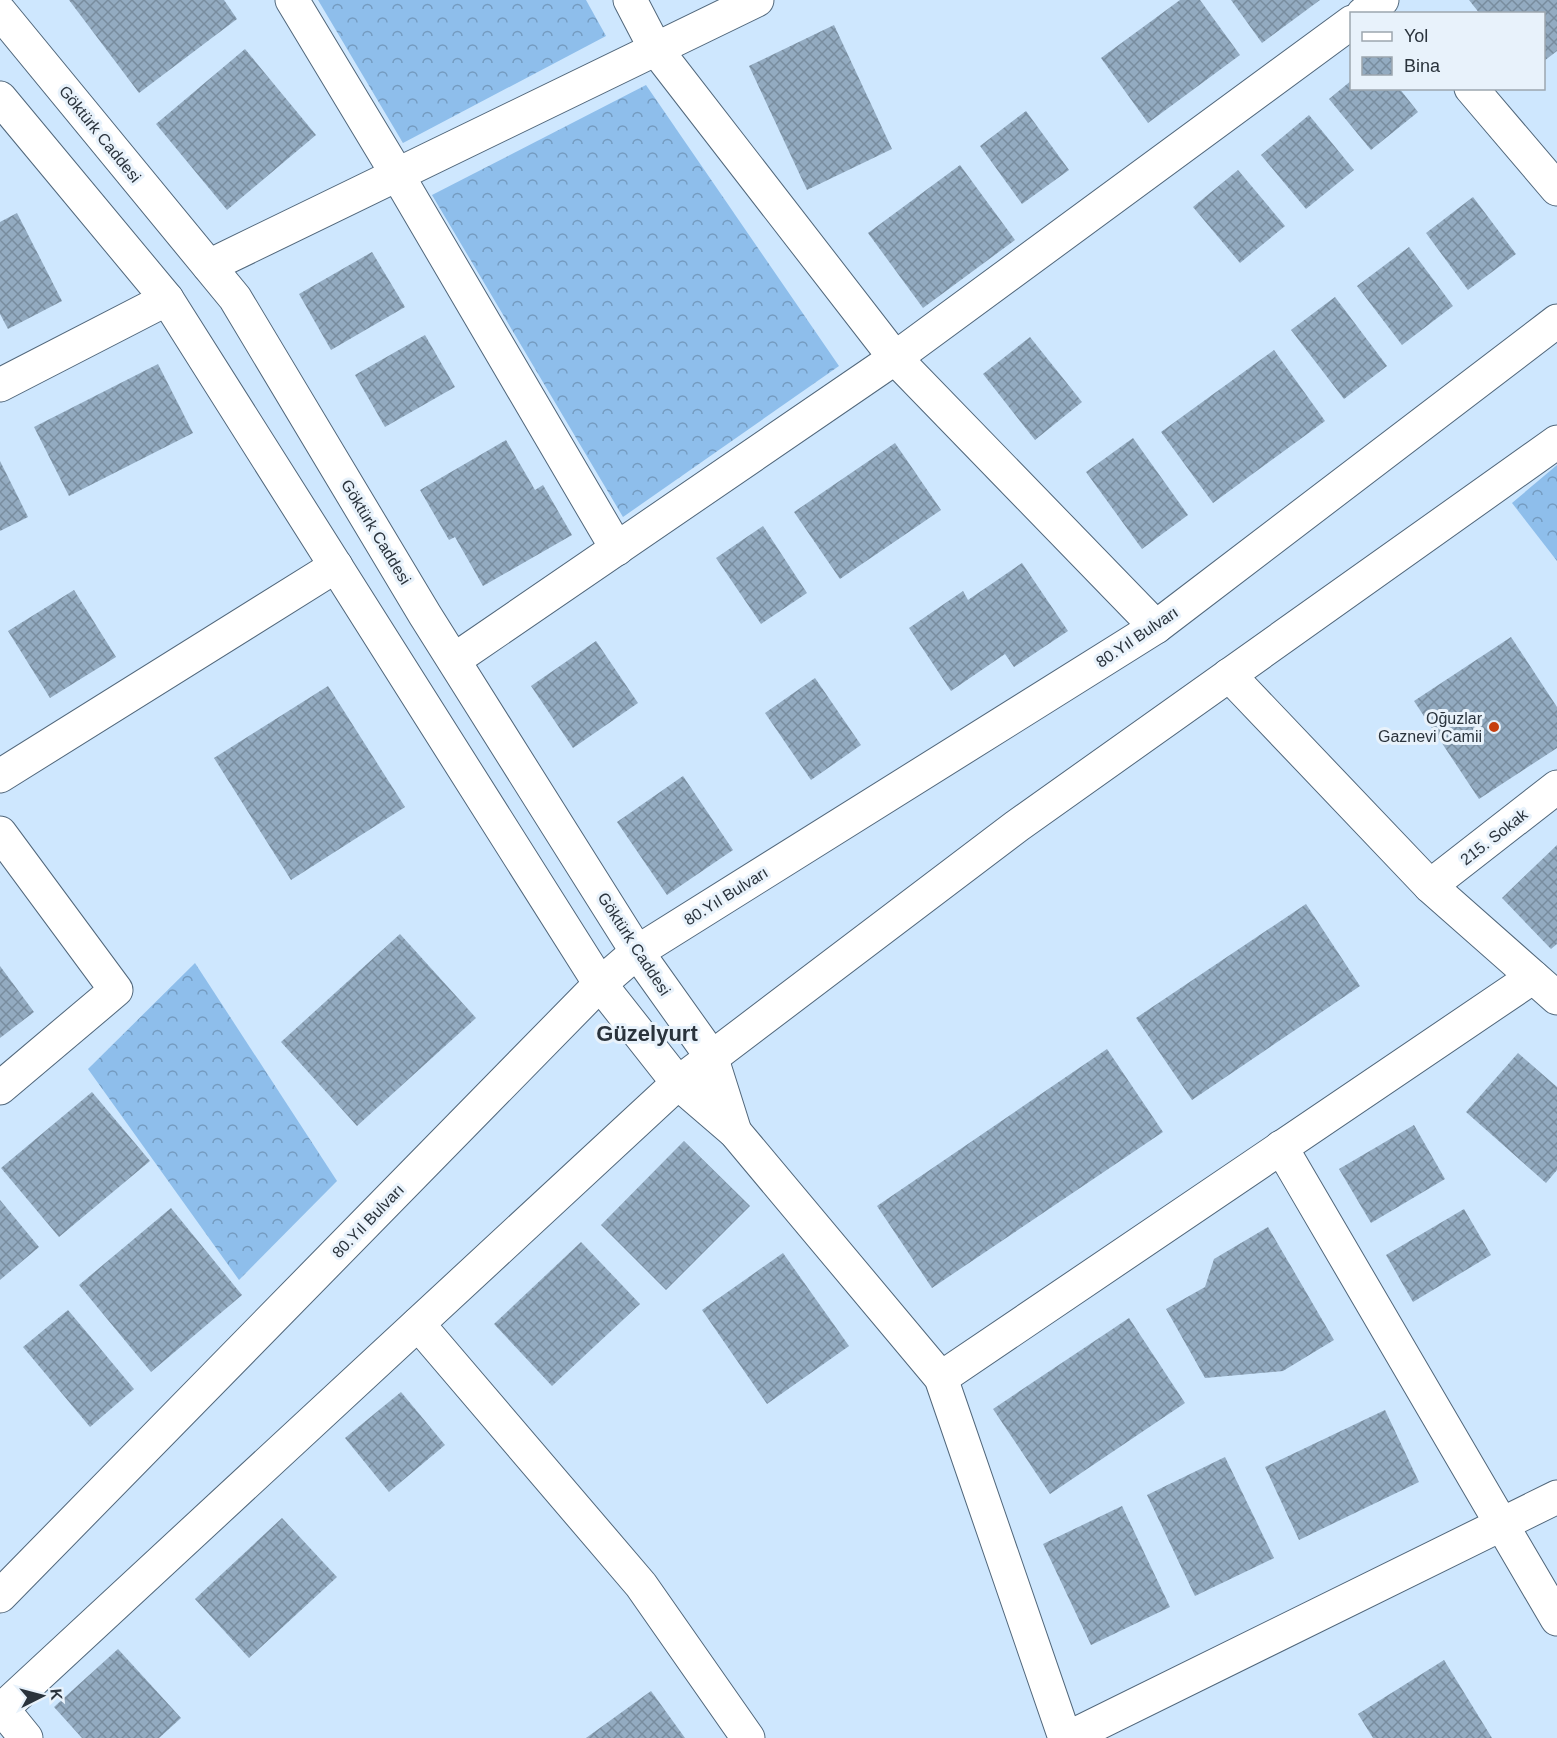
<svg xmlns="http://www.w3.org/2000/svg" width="1557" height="1738" font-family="Helvetica,sans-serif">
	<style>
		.forest { fill: url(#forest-crowns) }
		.building { fill: url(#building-cross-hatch) }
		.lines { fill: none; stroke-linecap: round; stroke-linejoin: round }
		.minor-casing { stroke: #51677b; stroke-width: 35 }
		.minor { stroke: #fff; stroke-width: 33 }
		.poi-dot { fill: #c63e0e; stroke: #e8f2fb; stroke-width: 2 }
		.labels { text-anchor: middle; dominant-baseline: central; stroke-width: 6; stroke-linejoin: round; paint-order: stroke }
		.street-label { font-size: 16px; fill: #2a333c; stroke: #e8f2fb }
		.poi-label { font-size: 16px; fill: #2a333c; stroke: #e8f2fb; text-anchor: end }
		.district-label { font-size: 22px; font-weight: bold; fill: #2a333c; stroke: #e8f2fb }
	</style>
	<defs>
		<pattern id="forest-crowns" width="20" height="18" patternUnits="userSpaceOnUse" patternTransform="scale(1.5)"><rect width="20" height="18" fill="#8ebeeb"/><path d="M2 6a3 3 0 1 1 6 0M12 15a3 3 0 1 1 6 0" fill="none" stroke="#749bc0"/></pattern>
		<pattern id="building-cross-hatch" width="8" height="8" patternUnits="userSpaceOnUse" patternTransform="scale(1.5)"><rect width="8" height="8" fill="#93abc1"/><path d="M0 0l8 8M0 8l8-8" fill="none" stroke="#788c9e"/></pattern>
	</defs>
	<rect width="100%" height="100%" fill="#cee7fe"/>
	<g class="forest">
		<polygon points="318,0 586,0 606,36 403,143"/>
		<polygon points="646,85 839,366 623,517 432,195"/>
		<polygon points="1557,465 1557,561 1512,503"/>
		<polygon points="195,963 337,1181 239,1280 88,1069"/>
	</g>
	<g class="building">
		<polygon points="69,0 224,0 237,19 139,93"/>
		<polygon points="1180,0 1200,0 1240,55 1148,123 1101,58"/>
		<polygon points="1231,0 1320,0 1262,43"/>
		<polygon points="1469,0 1557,0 1557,51 1544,61 1544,14 1480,14"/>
		<polygon points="834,25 892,149 807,190 749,66"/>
		<polygon points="245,49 316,135 227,210 156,124"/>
		<polygon points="1352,80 1352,88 1399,88 1418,112 1371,150 1329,99"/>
		<polygon points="1026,111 1069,170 1022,204 980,146"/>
		<polygon points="1309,115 1354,170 1306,209 1261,155"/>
		<polygon points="960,165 1015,240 923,308 868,233"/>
		<polygon points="1238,170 1285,226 1240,263 1193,207"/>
		<polygon points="1473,197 1516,254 1468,290 1426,233"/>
		<polygon points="17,213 62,301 8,329 0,314 0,222"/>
		<polygon points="1409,247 1453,306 1402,345 1357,286"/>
		<polygon points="372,252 405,307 331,350 299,294"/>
		<polygon points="1335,297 1387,366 1344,399 1291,330"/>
		<polygon points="425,335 455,387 385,427 355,375"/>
		<polygon points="1030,337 1082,402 1035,440 983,374"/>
		<polygon points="1274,350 1325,421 1213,503 1161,432"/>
		<polygon points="158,364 193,433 69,496 34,427"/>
		<polygon points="1133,438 1188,515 1142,549 1086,472"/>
		<polygon points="506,440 535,490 543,485 572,535 483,586 455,537 449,540 420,490"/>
		<polygon points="895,443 941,510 840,579 794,512"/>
		<polygon points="0,461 28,517 0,531"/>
		<polygon points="763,526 807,593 761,624 716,558"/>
		<polygon points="1022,563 1068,631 1014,667 1005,654 951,691 909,628 963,591 968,600"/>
		<polygon points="74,590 116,657 50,698 8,631"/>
		<polygon points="1511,637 1557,707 1557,748 1479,799 1414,701"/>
		<polygon points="596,641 638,703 573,748 531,686"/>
		<polygon points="815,678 861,745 811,780 765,713"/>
		<polygon points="328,686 405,807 291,880 214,758"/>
		<polygon points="683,776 733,850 667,895 617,822"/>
		<polygon points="1557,845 1557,944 1551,949 1502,898"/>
		<polygon points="1306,904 1360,986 1192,1100 1136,1018"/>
		<polygon points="400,934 476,1018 357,1126 281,1042"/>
		<polygon points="0,966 34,1012 0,1038"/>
		<polygon points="1107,1049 1163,1132 932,1288 877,1206"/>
		<polygon points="1518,1053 1557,1087 1557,1170 1546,1183 1466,1112"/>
		<polygon points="92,1092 150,1161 59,1237 1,1168"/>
		<polygon points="1414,1125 1445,1179 1371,1223 1339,1169"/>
		<polygon points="684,1141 750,1206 666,1290 601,1225"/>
		<polygon points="0,1200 39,1247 0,1280"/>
		<polygon points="171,1208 242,1295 151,1372 79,1285"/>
		<polygon points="1464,1209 1491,1255 1413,1302 1386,1255"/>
		<polygon points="1268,1227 1334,1340 1283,1371 1205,1378 1166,1309 1205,1287 1214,1259"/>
		<polygon points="581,1242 640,1304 552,1386 494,1324"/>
		<polygon points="783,1253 849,1346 767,1404 702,1310"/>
		<polygon points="68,1310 134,1389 90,1427 23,1347"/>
		<polygon points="1129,1318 1185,1403 1050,1494 993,1409"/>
		<polygon points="401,1392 445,1445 389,1492 345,1438"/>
		<polygon points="1385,1410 1419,1482 1299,1540 1265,1467"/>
		<polygon points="1225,1457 1274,1558 1195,1596 1147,1495"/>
		<polygon points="1122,1506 1170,1607 1091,1645 1043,1544"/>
		<polygon points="282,1518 337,1577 249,1658 195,1599"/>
		<polygon points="118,1649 181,1718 159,1738 82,1738 54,1707"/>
		<polygon points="1444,1660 1492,1738 1373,1738 1358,1714"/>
		<polygon points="651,1691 685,1738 586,1738"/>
	</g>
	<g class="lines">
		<g class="minor-casing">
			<g id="minor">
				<polyline points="292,0 397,174 617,549"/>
				<polyline points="630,0 655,48 895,358 1156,627"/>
				<polyline points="0,12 235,298 425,615 637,952 711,1056 735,1132"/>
				<polyline points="1363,14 1382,0"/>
				<polyline points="1471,88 1557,189"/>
				<polyline points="0,98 167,299 600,984 678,1083 735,1132 941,1378 1065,1738"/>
				<polyline points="209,266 757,0"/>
				<polyline points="0,385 167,299"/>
				<polyline points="454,660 895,358 1352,22"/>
				<polyline points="1229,675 1430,886 1557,998"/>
				<polyline points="0,776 336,566"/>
				<polyline points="0,833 116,990 0,1088"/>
				<polyline points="1430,886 1557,787"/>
				<polyline points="1281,1147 1557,1619"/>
				<polyline points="418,1324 641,1585 748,1738"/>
				<polyline points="941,1378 1533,977"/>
				<polyline points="0,1596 600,984 637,952 1156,627 1557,321"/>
				<polyline points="0,1706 26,1738"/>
				<polyline points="0,1711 678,1083 1017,826 1557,442"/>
				<polyline points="1068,1738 1557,1497"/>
			</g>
		</g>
		<use href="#minor" class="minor"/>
	</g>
	<circle class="poi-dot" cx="1494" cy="727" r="6"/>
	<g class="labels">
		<g class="street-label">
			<text transform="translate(100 134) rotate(51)">Göktürk Caddesi</text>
			<text transform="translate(376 532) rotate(59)">Göktürk Caddesi</text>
			<text transform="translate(1137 637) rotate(-34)">80.Yıl Bulvarı</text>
			<text transform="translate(1494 837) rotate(-38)">215. Sokak</text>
			<text transform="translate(726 896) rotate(-32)">80.Yıl Bulvarı</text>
			<text transform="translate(634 944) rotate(57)">Göktürk Caddesi</text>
			<text transform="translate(368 1221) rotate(-46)">80.Yıl Bulvarı</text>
		</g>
		<g class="poi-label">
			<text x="1482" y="718">Oğuzlar<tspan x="1482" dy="18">Gaznevi Camii</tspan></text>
		</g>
		<g class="district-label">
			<text x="647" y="1033">Güzelyurt</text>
		</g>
	</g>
	<rect x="1350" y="12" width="195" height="78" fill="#e8f2fb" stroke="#9ca6af" stroke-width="1.5"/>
	<rect x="1362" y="32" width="30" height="9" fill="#ffffff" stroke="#9ca6af" stroke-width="1.5"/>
	<text x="1404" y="42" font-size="18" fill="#2a333c">Yol</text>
	<rect x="1362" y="57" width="30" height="18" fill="url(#building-cross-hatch)" stroke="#9ca6af" stroke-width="1.5"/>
	<text x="1404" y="72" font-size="18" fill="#2a333c">Bina</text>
	<g transform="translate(42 1696) rotate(84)" stroke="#e8f2fb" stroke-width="4.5" paint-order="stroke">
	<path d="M0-4.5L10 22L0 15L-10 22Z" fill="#2a333c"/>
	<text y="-9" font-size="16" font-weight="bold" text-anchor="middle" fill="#2a333c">K</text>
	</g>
</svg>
